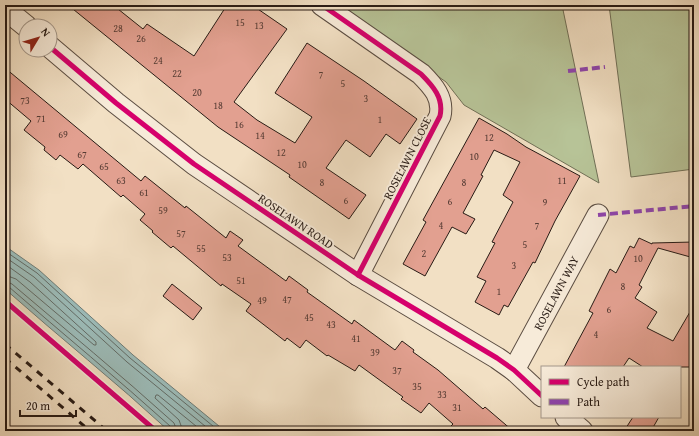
<svg xmlns="http://www.w3.org/2000/svg" width="699" height="436" font-family="'Gentium Book Plus',serif">
	<style>
		.green { fill: #b7c397; stroke: #706f56 }
		.water { fill: #9cbcb9; stroke: #6e7c77 }
		.lines { fill: none; stroke-linecap: round; stroke-linejoin: round }
		.shore { stroke: #626c67; stroke-width: 1 }
		.building { fill: #e2a090; stroke: #281b15 }
		.minor-casing { stroke: #5a4c41; stroke-width: 23 }
		.minor { stroke: #f7ebd9; stroke-width: 21 }
		.rail { stroke: #281b15; stroke-width: 3; stroke-dasharray: 7 7; stroke-linecap: butt }
		.quiet { stroke: #8e44ad; stroke-width: 4; stroke-dasharray: 8 4; stroke-linecap: butt }
		.cycleway-casing { stroke: #f7ebd9; stroke-width: 8 }
		.cycleway { stroke: #d6006c; stroke-width: 5 }
		.labels { text-anchor: middle; dominant-baseline: central; stroke-width: 4; stroke-linejoin: round; paint-order: stroke }
		.number-label { font-size: 10px; fill: #563c34 }
		.street-label { font-size: 12px; fill: #281b15; stroke: #f7ebd9 }
	</style>
	<rect width="100%" height="100%" fill="#f2e0c4"/>
	<filter id="stains"><feTurbulence type="fractalNoise" baseFrequency=".005" numOctaves="4"/><feColorMatrix values="0 0 0 0 .2 0 0 0 0 .09 0 0 0 0 .02 0 0 0 .5 -.17"/></filter>
	<radialGradient id="worn" r=".72"><stop offset=".6" stop-color="#630" stop-opacity="0"/><stop offset="1" stop-color="#630" stop-opacity=".3"/></radialGradient>
	<g class="green">
		<polygon points="338,5 562,5 599,183 464,105 446,82"/>
		<polygon points="609,5 694,5 694,169 631,177"/>
	</g>
	<path class="water" d="M5,246L39,270L133,355L225,431H169C116,382 59,337 5,289Z"/>
	<g class="lines">
		<g class="shore">
			<polyline points="5,251 37,273 130,358 219,431"/>
			<polyline points="5,257 34,277 127,362 211,431"/>
			<polyline points="5,264 30,282 96,342 96,345 94,345 16,279 5,275"/>
			<path d="M5,281L12,284C66,330 121,375 174,423L177,431"/>
			<path d="M5,286L9,287C63,334 118,379 170,426L172,431"/>
			<polyline points="183,431 179,420 155,398 156,395 158,395 202,431"/>
		</g>
	</g>
	<g class="building">
		<polygon points="68,5 113,5 143,29 147,24 194,56 227,5 252,5 287,29 234,102 257,120 295,143 312,117 275,93 307,43 364,81 417,119 400,144 386,134 370,157 346,140 326,168 366,195 349,219 289,177 290,175 218,127"/>
		<polygon points="5,68 141,181 145,176 185,208 186,206 226,238 230,231 243,240 238,246 286,281 289,276 308,290 307,292 352,324 354,320 395,350 402,341 414,350 413,352 438,370 483,409 485,407 513,431 446,431 453,424 429,403 421,413 401,399 403,397 359,365 355,371 328,355 327,356 306,340 300,348 287,338 285,341 246,311 251,304 222,284 221,286 173,246 171,248 152,232 153,231 140,220 145,214 123,195 121,197 83,164 78,169 60,155 56,160 44,150 45,147 24,130 31,121 5,99"/>
		<polygon points="479,118 507,134 526,147 580,176 555,221 535,263 533,262 508,307 504,305 499,315 475,302 486,281 477,277 495,243 492,242 513,202 503,195 520,162 494,150 481,175 483,176 463,213 475,219 466,234 452,227 425,276 403,264 426,222 423,220"/>
		<polygon points="639,238 652,244 652,243 694,242 694,258 658,248 639,285 642,287 635,298 657,312 647,328 673,341 694,305 694,361 690,367 643,367 629,358 623,367 564,367 593,313 589,311 610,269 616,273 630,246 634,248"/>
		<polygon points="172,284 202,308 193,320 163,296"/>
		<polygon points="633,417 659,417 651,431 624,431"/>
	</g>
	<g class="lines">
		<g class="minor-casing">
			<g id="minor">
				<path d="M322,5L421,74C433,86 444,98 440,116L358,275"/>
				<polyline points="5,9 26,26"/>
				<polyline points="50,47 116,103 194,164 358,275 497,358 514,370 542,396"/>
				<polyline points="514,370 598,215"/>
				<polyline points="566,417 582,431"/>
			</g>
		</g>
		<use href="#minor" class="minor"/>
		<g class="rail">
			<polyline points="5,344 107,431"/>
			<polyline points="5,358 90,431"/>
		</g>
		<g class="quiet">
			<polyline points="568,71 605,67"/>
			<polyline points="598,215 694,206"/>
		</g>
		<g class="cycleway-casing">
			<g id="cycleway">
				<path d="M322,5L421,74C433,86 444,98 440,116L358,275"/>
				<polyline points="50,47 116,103 194,164 358,275 497,358 514,370 542,396"/>
				<polyline points="5,301 156,431"/>
			</g>
		</g>
		<use href="#cycleway" class="cycleway"/>
	</g>
	<g class="labels">
		<g class="number-label">
			<text x="240" y="22">15</text>
			<text x="259" y="25">13</text>
			<text x="118" y="28">28</text>
			<text x="141" y="38">26</text>
			<text x="158" y="60">24</text>
			<text x="177" y="73">22</text>
			<text x="321" y="74">7</text>
			<text x="343" y="83">5</text>
			<text x="197" y="92">20</text>
			<text x="366" y="98">3</text>
			<text x="25" y="100">73</text>
			<text x="218" y="105">18</text>
			<text x="41" y="118">71</text>
			<text x="380" y="119">1</text>
			<text x="239" y="124">16</text>
			<text x="63" y="134">69</text>
			<text x="260" y="135">14</text>
			<text x="489" y="137">12</text>
			<text x="281" y="152">12</text>
			<text x="82" y="154">67</text>
			<text x="474" y="156">10</text>
			<text x="302" y="164">10</text>
			<text x="104" y="166">65</text>
			<text x="121" y="180">63</text>
			<text x="562" y="180">11</text>
			<text x="322" y="182">8</text>
			<text x="464" y="182">8</text>
			<text x="144" y="192">61</text>
			<text x="346" y="200">6</text>
			<text x="450" y="201">6</text>
			<text x="545" y="202">9</text>
			<text x="163" y="210">59</text>
			<text x="441" y="225">4</text>
			<text x="537" y="225">7</text>
			<text x="181" y="233">57</text>
			<text x="525" y="244">5</text>
			<text x="201" y="248">55</text>
			<text x="424" y="253">2</text>
			<text x="227" y="257">53</text>
			<text x="638" y="258">10</text>
			<text x="514" y="265">3</text>
			<text x="241" y="280">51</text>
			<text x="623" y="286">8</text>
			<text x="499" y="291">1</text>
			<text x="287" y="299">47</text>
			<text x="262" y="300">49</text>
			<text x="609" y="309">6</text>
			<text x="309" y="317">45</text>
			<text x="331" y="324">43</text>
			<text x="596" y="334">4</text>
			<text x="356" y="338">41</text>
			<text x="375" y="352">39</text>
			<text x="397" y="370">37</text>
			<text x="417" y="386">35</text>
			<text x="442" y="394">33</text>
			<text x="457" y="407">31</text>
		</g>
		<g class="street-label">
			<text transform="translate(407 158) rotate(-63)">ROSELAWN CLOSE</text>
			<text transform="translate(296 221) rotate(34)">ROSELAWN ROAD</text>
			<text transform="translate(556 293) rotate(-62)">ROSELAWN WAY</text>
		</g>
	</g>
	<rect width="699" height="436" fill="none" stroke="#f2e0c4" stroke-width="20"/>
	<rect x="6" y="6" width="687" height="424" fill="none" stroke="#281b15" stroke-width="2"/>
	<rect x="10" y="10" width="679" height="416" fill="none" stroke="#281b15"/>
	<rect x="541" y="366" width="140" height="52" fill="#f7ebd9" stroke="#a4988b"/>
	<rect x="549" y="379" width="20" height="6" fill="#d6006c" stroke="#a4988b"/>
	<text x="577" y="386" font-size="12" fill="#281b15">Cycle path</text>
	<rect x="549" y="399" width="20" height="6" fill="#8e44ad" stroke="#a4988b"/>
	<text x="577" y="406" font-size="12" fill="#281b15">Path</text>
	<g transform="translate(38 38) rotate(52)"><circle r="19" fill="#f7ebd9" stroke="#a4988b"/>
	<path d="M0-3L7 15L0 10L-7 15Z" fill="#8f2418"/>
	<text y="-6" font-size="11" font-weight="bold" text-anchor="middle" fill="#281b15">N</text>
	</g>
	<path d="M20 410v6h56v-6" fill="none" stroke="#281b15" stroke-width="2"/>
	<text x="26" y="410" font-size="12" fill="#281b15" stroke="#f7ebd9" stroke-width="3" paint-order="stroke">20 m</text>
	<rect width="100%" height="100%" filter="url(#stains)"/>
	<rect width="100%" height="100%" fill="url(#worn)"/>
</svg>
